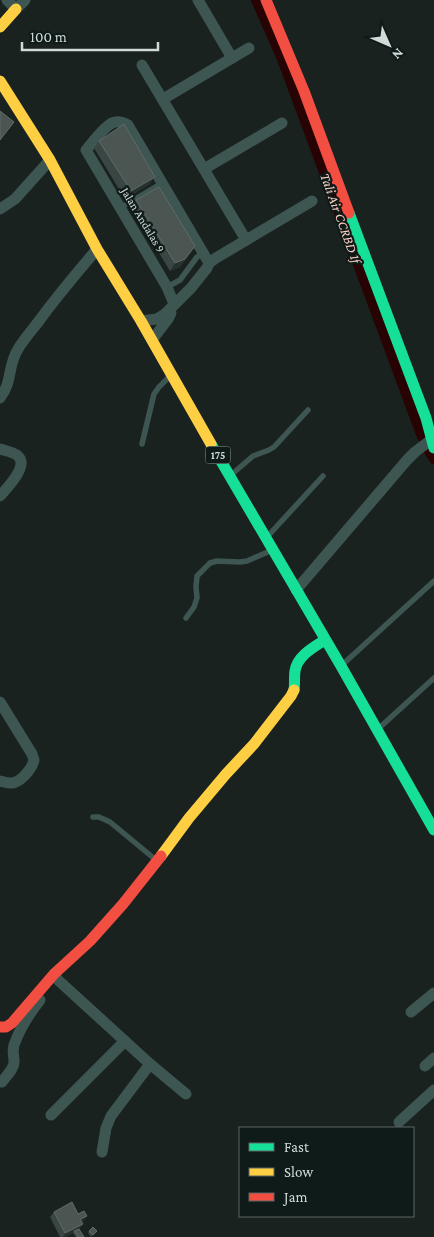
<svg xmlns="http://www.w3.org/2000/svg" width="434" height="1237" font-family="'Crimson Pro',serif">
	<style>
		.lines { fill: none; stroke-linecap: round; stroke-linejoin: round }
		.canal { stroke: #270403; stroke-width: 10 }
		.lane { stroke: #3d5652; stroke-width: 5.5 }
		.street { stroke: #3d5652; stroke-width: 11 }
		.fast { stroke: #16e098; stroke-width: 11 }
		.slow { stroke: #ffcf43; stroke-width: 11 }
		.jam { stroke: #f24e42; stroke-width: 11 }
		.wall { fill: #3a4643 }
		.shaded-wall { fill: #27312e }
		.building { fill: #4b5653; stroke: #606b68 }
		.labels { text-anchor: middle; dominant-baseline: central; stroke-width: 4.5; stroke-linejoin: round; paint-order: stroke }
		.shield { fill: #0e1b19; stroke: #96a19f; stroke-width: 1 }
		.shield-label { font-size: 11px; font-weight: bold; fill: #d1dad8 }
		.street-label { font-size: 12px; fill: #d1dad8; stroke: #0e1b19 }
		.water-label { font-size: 14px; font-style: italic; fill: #fecdc1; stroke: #0e1b19 }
	</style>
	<rect width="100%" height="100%" fill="#1a2220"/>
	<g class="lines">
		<g class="canal">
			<polyline points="256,0 282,59 422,437"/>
			<polyline points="427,448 434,459"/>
		</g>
		<g class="lane">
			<polyline points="120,208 162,183"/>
			<polyline points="167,287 180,280 197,257 203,253"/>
			<polyline points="142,444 154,394 159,387 170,376"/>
			<polyline points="231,475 253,456 269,450 274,447 308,410"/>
			<polyline points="267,537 323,476"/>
			<polyline points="186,618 194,607 197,598 196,587 197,576 210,563 217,561 240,562 247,561 270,551"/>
			<polyline points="342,665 434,581"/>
			<polyline points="378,729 434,678"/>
			<polyline points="93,817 99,817 110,822 156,860"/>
		</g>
		<g class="street">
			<polyline points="7,0 16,9 25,0"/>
			<polyline points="198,0 232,58"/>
			<polyline points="142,65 246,240"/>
			<polyline points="163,99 249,48"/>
			<polyline points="204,169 282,123"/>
			<polyline points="0,209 15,199 50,160"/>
			<path d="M174,304L167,287L86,150C92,143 104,127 112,123C118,120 123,122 128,125L209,263"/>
			<polyline points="141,321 157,319 165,314 191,288 207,268 209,263 216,258 312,201"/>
			<polyline points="152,340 168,319 171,313"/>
			<path d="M0,398C13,381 7,367 18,349C24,339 32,330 39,321C57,296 77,273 97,249"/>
			<path d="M0,449C6,451 14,452 18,456C29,466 7,488 0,496"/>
			<polyline points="296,590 407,460 415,452 432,439"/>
			<path d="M0,702L32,754L34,760C32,769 21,782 12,783C8,783 4,782 0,781"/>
			<polyline points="54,974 58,980 150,1064 186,1094"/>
			<polyline points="411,1012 434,993"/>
			<polyline points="425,1066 434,1058"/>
			<path d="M2,1082C6,1076 15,1068 14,1061C14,1054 12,1053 14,1045C20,1028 29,1014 40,1000"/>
			<polyline points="51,1115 125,1041"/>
			<polyline points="399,1122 434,1090"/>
			<polyline points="102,1152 106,1128 111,1116 150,1064"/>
		</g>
		<g class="fast">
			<polyline points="349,213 426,418 434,448"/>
			<polyline points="211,444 341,666 434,830"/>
			<path d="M294,690C295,684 294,677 295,671C297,656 314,647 325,640"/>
		</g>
		<g class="slow">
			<polyline points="0,27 16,9"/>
			<polyline points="0,81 50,160 97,249 141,321 211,444"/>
			<polyline points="161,856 189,818 226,774 254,744 291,696 294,690"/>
		</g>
		<g class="jam">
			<polyline points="266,0 304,91 349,213"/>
			<polyline points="0,1027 6,1027 12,1023 54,974 90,941 123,904 161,856"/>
		</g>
	</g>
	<g class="wall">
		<polygon points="99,141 150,184 125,199 94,148"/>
		<polygon points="136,200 195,246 180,267 170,271 131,207"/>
		<polygon points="54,1212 78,1214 87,1216 82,1222 79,1229 84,1237 76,1237 73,1233 65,1237 60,1237 50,1217"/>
		<polygon points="89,1231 97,1231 91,1237 88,1233"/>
	</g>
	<g class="shaded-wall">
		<polygon points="155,177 150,184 125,199 131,191"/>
		<polygon points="185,259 180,267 170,271 175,263"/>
		<polygon points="87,1216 83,1221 76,1225 80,1219"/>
		<polygon points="83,1224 79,1230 74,1231 73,1233 65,1237 63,1237 65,1233"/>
	</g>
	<g class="building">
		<polygon points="0,111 14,122 0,140"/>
		<polygon points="124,124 155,177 131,191 99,141"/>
		<polygon points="159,187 195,246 185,259 175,263 136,200"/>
		<polygon points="72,1202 78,1214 84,1211 87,1216 80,1219 83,1224 65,1233 54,1212"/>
		<polygon points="93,1227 97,1231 93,1235 89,1231"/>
		<polygon points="79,1229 84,1237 78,1237 74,1231"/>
	</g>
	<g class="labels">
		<rect class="shield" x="205.5" y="446.5" width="25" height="17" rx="4"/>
		<g class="shield-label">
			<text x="218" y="455">175</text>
		</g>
		<g class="street-label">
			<text transform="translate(143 220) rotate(59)">Jalan Andalas 9</text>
		</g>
		<g class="water-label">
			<text transform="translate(341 218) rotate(70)">Tali Air CCRBD 1f</text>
		</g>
	</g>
	<rect x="239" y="1127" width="175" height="90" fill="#0e1b19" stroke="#5c6765"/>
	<rect x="249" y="1143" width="25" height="8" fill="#16e098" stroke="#5c6765"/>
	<text x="284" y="1152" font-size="15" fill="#d1dad8">Fast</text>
	<rect x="249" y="1168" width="25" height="8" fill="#ffcf43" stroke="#5c6765"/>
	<text x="284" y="1177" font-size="15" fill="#d1dad8">Slow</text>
	<rect x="249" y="1193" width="25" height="8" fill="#f24e42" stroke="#5c6765"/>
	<text x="284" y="1202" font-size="15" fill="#d1dad8">Jam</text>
	<g transform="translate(389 45) rotate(135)" stroke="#0e1b19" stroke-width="4" paint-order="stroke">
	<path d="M0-4L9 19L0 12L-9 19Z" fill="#d1dad8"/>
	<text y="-8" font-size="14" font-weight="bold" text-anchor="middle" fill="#d1dad8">N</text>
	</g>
	<path d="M22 42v8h136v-8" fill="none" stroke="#d1dad8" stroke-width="2.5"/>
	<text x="30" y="42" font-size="15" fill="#d1dad8" stroke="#0e1b19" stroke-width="4" paint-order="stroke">100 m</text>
</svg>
